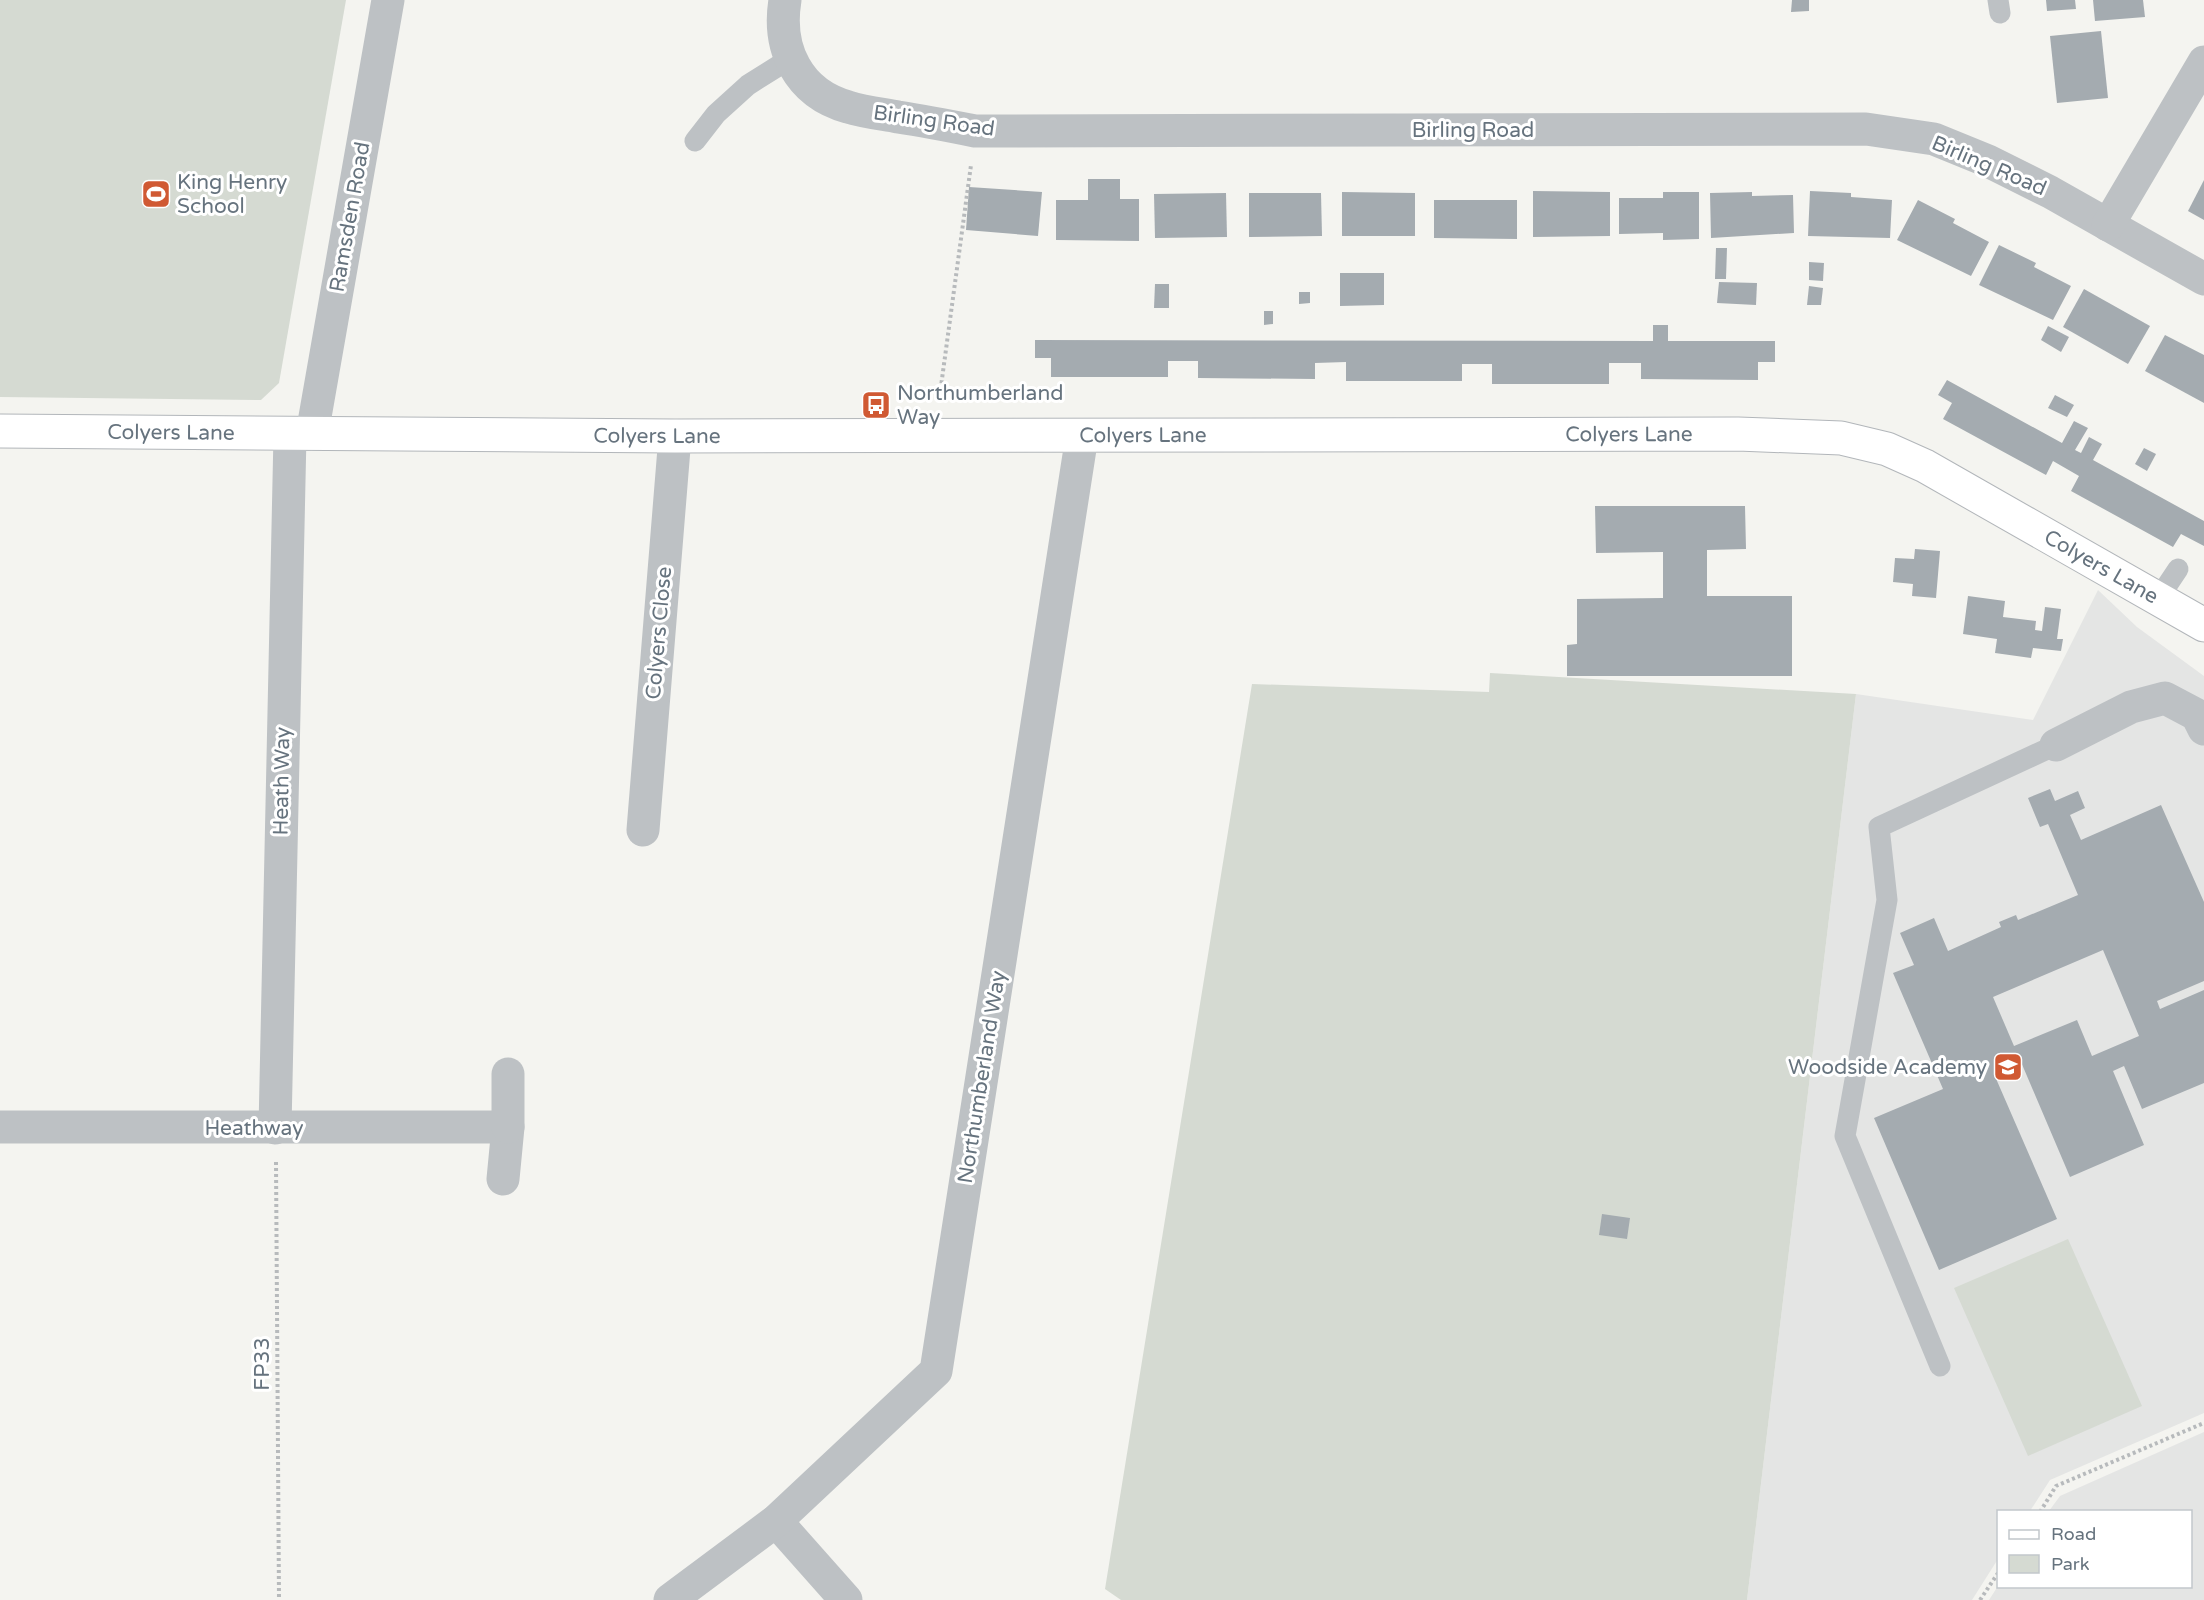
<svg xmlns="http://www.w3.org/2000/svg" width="2204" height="1600" font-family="'Varela Round',sans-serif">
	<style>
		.built { fill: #e4e5e4 }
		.green { fill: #d5dad2 }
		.building { fill: #a4abb0; fill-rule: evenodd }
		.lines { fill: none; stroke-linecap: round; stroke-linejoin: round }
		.secondary-casing { stroke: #b2b6ba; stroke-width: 35 }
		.path { stroke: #b7babc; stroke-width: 4; stroke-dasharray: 3 3; stroke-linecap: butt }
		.lane { stroke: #bdc1c4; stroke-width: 21 }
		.street { stroke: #bdc1c4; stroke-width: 33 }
		.secondary { stroke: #fff; stroke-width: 33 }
		.labels { text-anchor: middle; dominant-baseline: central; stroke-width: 6; stroke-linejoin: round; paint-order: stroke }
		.street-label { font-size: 21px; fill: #66737e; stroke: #fff }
		.poi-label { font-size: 21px; fill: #66737e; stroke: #fff; text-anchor: start }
	</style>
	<rect width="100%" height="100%" fill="#f4f4f0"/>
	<g class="built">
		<polygon points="2098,590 2137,627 2204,676 2204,1413 2050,1480 2030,1511 1998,1512 1998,1559 1972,1600 1747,1600 1856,694 2033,720"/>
		<polygon points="2204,1432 2204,1600 1989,1600 1998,1586 2190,1586 2190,1512 2049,1511 2060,1496"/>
	</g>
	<g class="green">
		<polygon points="0,0 346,0 279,383 261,400 0,397"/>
		<polygon points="1490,673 1856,694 1747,1600 1121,1600 1105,1589 1252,684 1489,692"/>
		<polygon points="2068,1239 2142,1406 2028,1456 1954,1288"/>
	</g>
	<g class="building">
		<polygon points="1792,0 1809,0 1809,11 1791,12"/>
		<polygon points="2046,0 2075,0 2076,9 2047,11"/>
		<polygon points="2093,0 2143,0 2145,17 2095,21"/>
		<polygon points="2101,31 2108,98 2057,103 2050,36"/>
		<polygon points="1088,179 1120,179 1120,199 1139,199 1139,241 1056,240 1056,200 1088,200"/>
		<polygon points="2204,180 2204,220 2188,211"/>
		<polygon points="969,187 1042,192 1038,236 966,230"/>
		<polygon points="1533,191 1610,192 1610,236 1533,237"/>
		<polygon points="1810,191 1851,193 1851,197 1892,200 1890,238 1808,236"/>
		<polygon points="1342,192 1415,193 1415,236 1342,236"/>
		<polygon points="1663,192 1699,192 1699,239 1663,240 1663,233 1619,234 1619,198 1663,198"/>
		<polygon points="1752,192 1752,196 1793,195 1794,233 1711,238 1710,193"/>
		<polygon points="1226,193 1227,237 1155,238 1154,194"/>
		<polygon points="1249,193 1321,193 1322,236 1249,237"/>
		<polygon points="1434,200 1517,200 1517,239 1434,238"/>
		<polygon points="1918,200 1955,219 1953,223 1989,242 1971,276 1897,240"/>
		<polygon points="1999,245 2036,263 2034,267 2071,286 2053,320 1979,285"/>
		<polygon points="1716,248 1727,248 1726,279 1715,279"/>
		<polygon points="1809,262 1824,263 1823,281 1809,280"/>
		<polygon points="1340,273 1384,273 1384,305 1340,306"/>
		<polygon points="1719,282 1757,283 1756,305 1717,303"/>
		<polygon points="1155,284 1169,284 1169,308 1154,308"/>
		<polygon points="1809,286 1823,288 1821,305 1807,305"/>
		<polygon points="2084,289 2150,326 2128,364 2063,327"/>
		<polygon points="1299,292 1310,292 1310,303 1299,304"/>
		<polygon points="1264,311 1273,311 1273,324 1264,325"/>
		<polygon points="1653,325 1668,325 1668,341 1775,341 1775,362 1758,362 1758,380 1641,379 1641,363 1609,363 1609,384 1492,384 1492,364 1462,364 1462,381 1346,381 1346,362 1315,363 1315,379 1198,378 1198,361 1168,361 1168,377 1051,377 1051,358 1035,358 1035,340 1653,341"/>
		<polygon points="2048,326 2069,337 2061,352 2041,340"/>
		<polygon points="2165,335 2204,355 2204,403 2145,371"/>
		<polygon points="1947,380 2062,443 2074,421 2088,428 2075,450 2081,453 2089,437 2102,444 2093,460 2204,521 2204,546 2181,534 2173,547 2071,491 2079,476 2053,461 2046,475 1943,419 1952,403 1938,395"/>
		<polygon points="2055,395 2074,405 2067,417 2048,408"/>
		<polygon points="2144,448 2156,454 2147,471 2135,464"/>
		<polygon points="1595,506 1745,506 1746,549 1707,550 1707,596 1792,596 1792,676 1567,676 1567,645 1577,644 1577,599 1663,598 1663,552 1596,553"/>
		<polygon points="1915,549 1940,551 1936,598 1912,596 1913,584 1893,582 1895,558 1914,559"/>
		<polygon points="1968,596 2005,601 2003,617 2036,621 2035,630 2042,631 2045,607 2061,609 2057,639 2063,639 2061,651 2033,648 2031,658 1995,653 1997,639 1963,634"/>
		<path d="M2050,789L2055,801L2078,791L2085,808L2070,815L2081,840L2161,805L2204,902V981L2157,1001L2160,1009L2204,990V1083L2142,1109L2124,1066L2113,1071L2144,1145L2070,1177L2021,1062L1994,1074L2057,1219L1939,1270L1874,1118L1943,1089L1893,973L1914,965L1900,933L1934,918L1948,951L2001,927L1999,922L2016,915L2018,920L2078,895L2048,824L2040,827L2028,798ZM2103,950L2139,1036L2092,1056L2077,1020L2014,1046L1993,997Z"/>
		<polygon points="1602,1214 1630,1218 1627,1239 1599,1235"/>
	</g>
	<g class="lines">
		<g class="secondary-casing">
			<g id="secondary">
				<path id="s1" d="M0,431L675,436L1738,434L1841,438L1887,449L1925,466L2204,625"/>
			</g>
		</g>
		<g class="path">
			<polyline points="939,401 971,165"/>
			<polyline points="276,1162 279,1600"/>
			<polyline points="2040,1512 2056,1486 2204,1423"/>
			<polyline points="1980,1600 1998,1573"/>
		</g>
		<g class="lane">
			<polyline points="1998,0 2000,13"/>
			<polyline points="695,141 716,114 748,85 791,58"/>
			<polyline points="2158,599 2178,569"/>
			<polyline points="1940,1366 1845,1136 1887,900 1879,827 2056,745"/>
		</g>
		<g class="street">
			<path d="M785,0C777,49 798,93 848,107C864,112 882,114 898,117C924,121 950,126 975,131L1866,129L1934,139L1988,161L2050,192L2204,279"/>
			<polyline points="2108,225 2204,62"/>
			<polyline points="312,434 388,0"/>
			<polyline points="2056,745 2131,707 2165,698 2197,715 2204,729"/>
			<polyline points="643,830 675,436"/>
			<polyline points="0,1127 508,1127 503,1179"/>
			<polyline points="508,1127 508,1074"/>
			<polyline points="275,1128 290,435"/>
			<polyline points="776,1521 846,1600"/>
			<polyline points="670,1600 776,1521 936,1371 1082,436"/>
		</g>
		<use href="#secondary" class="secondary"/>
	</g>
	<defs>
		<g id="stadium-square" transform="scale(1.5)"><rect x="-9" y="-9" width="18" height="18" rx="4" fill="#d05933" stroke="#fff"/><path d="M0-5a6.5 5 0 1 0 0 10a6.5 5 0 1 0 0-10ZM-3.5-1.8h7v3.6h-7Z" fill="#fff"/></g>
		<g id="bus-square" transform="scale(1.5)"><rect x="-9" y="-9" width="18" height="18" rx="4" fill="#d05933" stroke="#fff"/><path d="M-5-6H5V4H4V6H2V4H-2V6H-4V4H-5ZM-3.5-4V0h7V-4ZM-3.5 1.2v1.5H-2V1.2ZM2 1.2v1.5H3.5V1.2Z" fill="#fff"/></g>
		<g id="school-square" transform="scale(1.5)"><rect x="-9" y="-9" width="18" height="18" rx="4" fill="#d05933" stroke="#fff"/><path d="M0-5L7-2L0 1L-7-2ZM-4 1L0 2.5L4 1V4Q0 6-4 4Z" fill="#fff"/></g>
	</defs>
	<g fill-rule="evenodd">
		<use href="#stadium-square" x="156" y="194"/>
		<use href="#bus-square" x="876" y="405"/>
		<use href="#school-square" x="2008" y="1067"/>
	</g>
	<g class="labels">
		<g class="street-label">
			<text transform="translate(934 121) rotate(8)">Birling Road</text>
			<text x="1473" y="130">Birling Road</text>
			<text transform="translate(1989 166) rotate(23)">Birling Road</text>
			<text transform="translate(350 217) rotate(-80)">Ramsden Road</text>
			<text stroke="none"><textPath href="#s1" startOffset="171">Colyers Lane</textPath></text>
			<text stroke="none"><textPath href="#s1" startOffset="1629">Colyers Lane</textPath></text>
			<text stroke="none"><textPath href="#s1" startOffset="657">Colyers Lane</textPath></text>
			<text stroke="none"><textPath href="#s1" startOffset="1143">Colyers Lane</textPath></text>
			<text stroke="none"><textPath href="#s1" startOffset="2133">Colyers Lane</textPath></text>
			<text transform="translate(659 633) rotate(-85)">Colyers Close</text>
			<text transform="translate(282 781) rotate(-89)">Heath Way</text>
			<text transform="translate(982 1077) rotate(-81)">Northumberland Way</text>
			<text x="254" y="1128">Heathway</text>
			<text transform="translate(262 1364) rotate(-90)">FP33</text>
		</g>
		<g class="poi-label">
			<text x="177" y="182">King Henry<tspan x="177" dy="24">School</tspan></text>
			<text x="897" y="393">Northumberland<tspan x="897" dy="24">Way</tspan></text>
			<text x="1987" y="1067" text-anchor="end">Woodside Academy</text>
		</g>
	</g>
	<rect x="1997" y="1510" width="195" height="78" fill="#ffffff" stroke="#c2c7cb" stroke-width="1.5"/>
	<rect x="2009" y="1530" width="30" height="9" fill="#ffffff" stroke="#c2c7cb" stroke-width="1.5"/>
	<text x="2051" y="1540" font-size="18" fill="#66737e">Road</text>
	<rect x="2009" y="1555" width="30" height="18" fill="#d5dad2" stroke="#c2c7cb" stroke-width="1.5"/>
	<text x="2051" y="1570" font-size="18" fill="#66737e">Park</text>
</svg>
